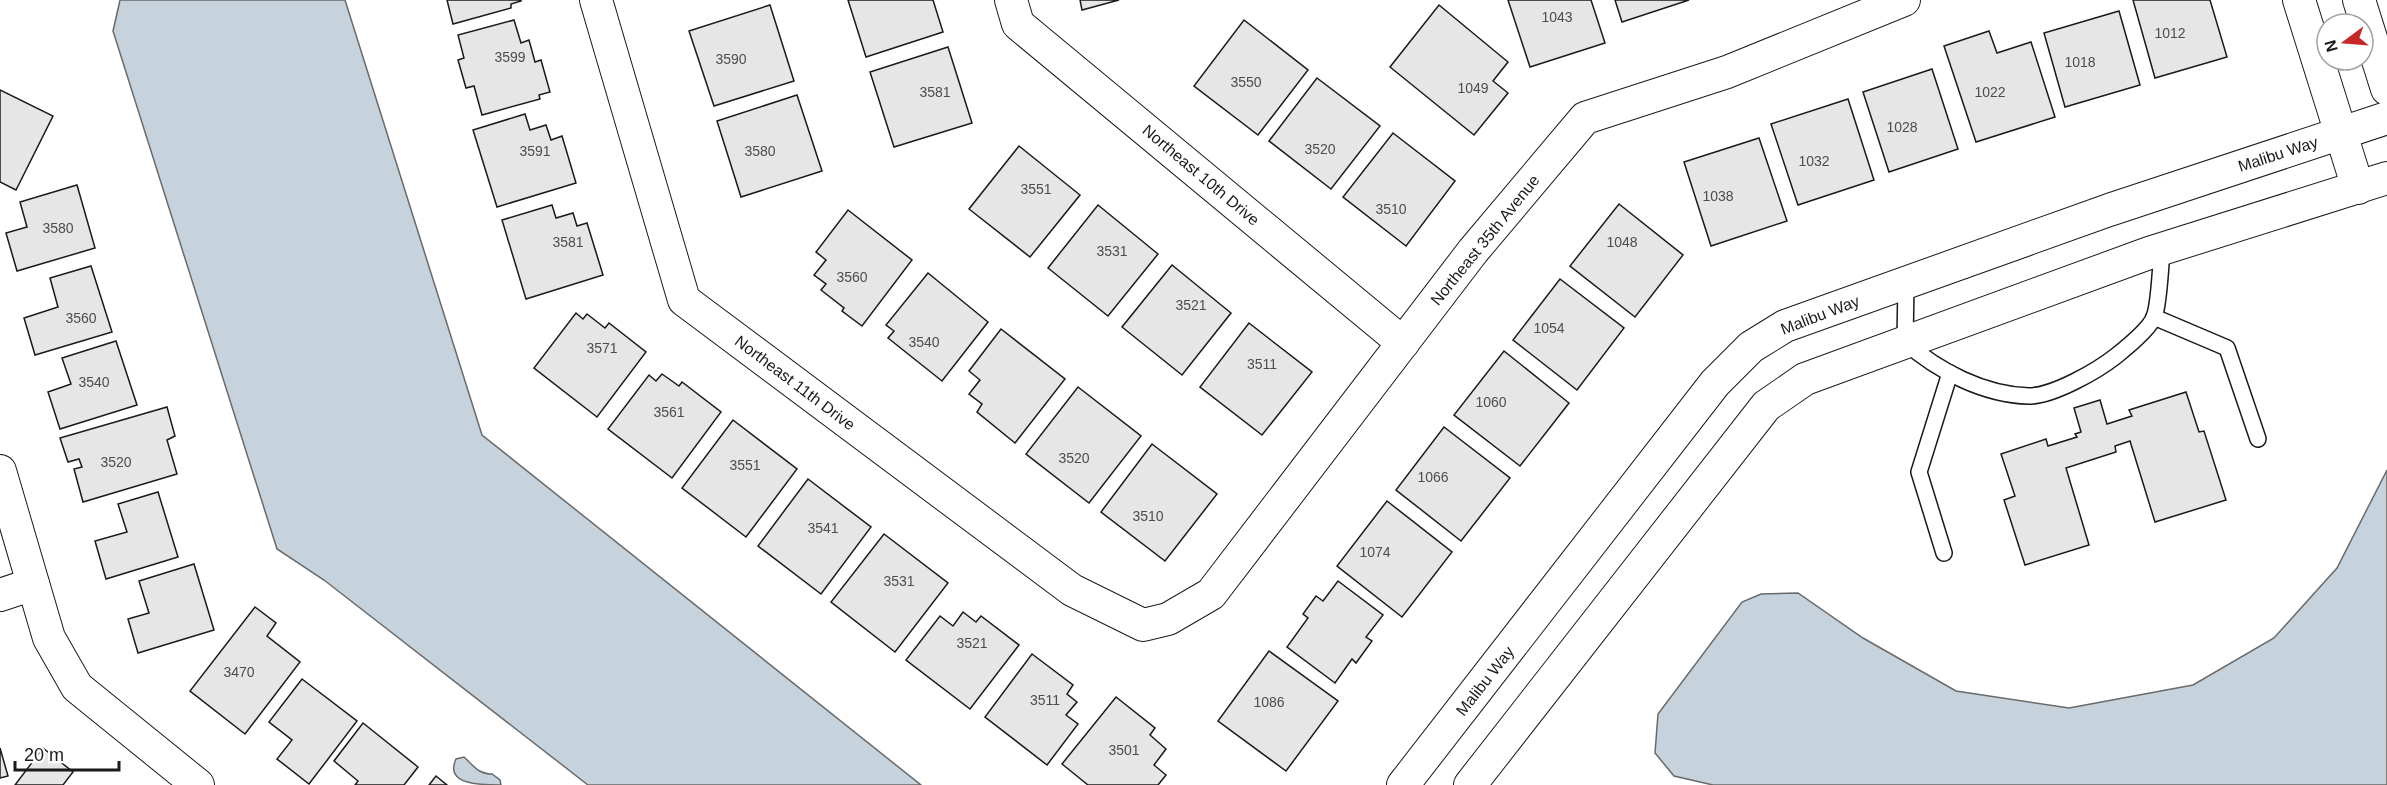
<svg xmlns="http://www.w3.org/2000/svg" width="2387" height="785" font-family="Helvetica,sans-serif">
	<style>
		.water { fill: #c6d2dc; stroke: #6a6a6a; stroke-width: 1.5 }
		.building { fill: #e6e6e6; stroke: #1a1a1a; stroke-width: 1.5 }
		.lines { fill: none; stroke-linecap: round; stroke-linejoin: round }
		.lane-casing { stroke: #1a1a1a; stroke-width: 18 }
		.street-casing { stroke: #1a1a1a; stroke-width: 34 }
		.lane { stroke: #fff; stroke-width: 15 }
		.street { stroke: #fff; stroke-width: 32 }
		.labels { text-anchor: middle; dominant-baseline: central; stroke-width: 4.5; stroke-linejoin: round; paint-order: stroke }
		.number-label { font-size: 14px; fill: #4d4d4d }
		.street-label { font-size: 16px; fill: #1a1a1a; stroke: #fff }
	</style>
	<rect width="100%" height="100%" fill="#fff"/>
	<g class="water">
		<polygon points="120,0 345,0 482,435 921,785 588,785 324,580 277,549 113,31"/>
		<polygon points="2387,470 2387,785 1713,785 1674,776 1655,753 1658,714 1742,602 1761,594 1798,593 1863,638 1956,691 2069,708 2193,685 2274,638 2337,568"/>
		<path d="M464,757C474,766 478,774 492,774L500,780L501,785C481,785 444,785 456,759Z"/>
	</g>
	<g class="building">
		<polygon points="447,0 521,0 521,1 511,4 511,8 453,24"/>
		<polygon points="848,0 933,0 943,32 866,57"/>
		<polygon points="1080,0 1119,0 1082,10"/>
		<polygon points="1508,0 1591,0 1605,43 1530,67"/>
		<polygon points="1615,0 1689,0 1622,22"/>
		<polygon points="2133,0 2210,0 2227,57 2155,78"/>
		<polygon points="770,5 794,81 714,106 689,31"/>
		<polygon points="1439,5 1508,62 1493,81 1508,93 1474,135 1390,67"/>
		<polygon points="2119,11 2140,85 2065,107 2044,33"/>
		<polygon points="514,20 521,43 529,40 535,62 541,60 550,92 539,95 540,99 482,115 474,86 466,88 458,60 464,58 458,35"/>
		<polygon points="1244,20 1308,70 1258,135 1194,86"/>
		<polygon points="1989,31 1997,53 2031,42 2055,117 1976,142 1944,46"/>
		<polygon points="948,47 972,123 894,147 870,72"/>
		<polygon points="1932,69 1958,149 1889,172 1863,92"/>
		<polygon points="1317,78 1380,126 1331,189 1269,141"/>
		<polygon points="0,90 53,116 16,190 0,182"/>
		<polygon points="797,95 822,171 741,197 717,121"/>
		<polygon points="1848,99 1874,180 1798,205 1771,124"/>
		<polygon points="525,114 530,130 546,125 551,140 562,136 576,183 497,207 473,130"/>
		<polygon points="1393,133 1455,181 1406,246 1343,197"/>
		<polygon points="1759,138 1787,221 1711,246 1684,162"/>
		<polygon points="1019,146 1080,195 1030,257 969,209"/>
		<polygon points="77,185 95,248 17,271 6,233 27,227 20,202"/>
		<polygon points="1619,204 1683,255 1635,317 1570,266"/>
		<polygon points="552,205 556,218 573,213 577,226 587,223 603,275 526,299 502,220"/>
		<polygon points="1098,205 1158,254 1108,316 1048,268"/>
		<polygon points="848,210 912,260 862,326 842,311 844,308 821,290 826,284 814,275 826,260 816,252"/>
		<polygon points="1172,265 1231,313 1182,375 1122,327"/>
		<polygon points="91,266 112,332 35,355 24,318 58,307 50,278"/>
		<polygon points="928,273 988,322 942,381 888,338 894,331 886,325"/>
		<polygon points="1560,279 1624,328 1577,390 1513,340"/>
		<polygon points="576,313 583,319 587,314 605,328 609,323 646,352 597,417 534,368"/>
		<polygon points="1249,323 1312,372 1262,435 1200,387"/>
		<polygon points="1001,329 1065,379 1015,443 977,412 982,404 969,394 980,380 969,371"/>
		<polygon points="116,341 137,405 60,429 48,392 71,384 62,358"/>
		<polygon points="1504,351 1569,403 1520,466 1454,415"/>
		<polygon points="662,374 679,386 682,382 721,412 672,478 608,429 649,375 656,381"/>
		<polygon points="1078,387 1141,436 1089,503 1026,454"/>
		<polygon points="2186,392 2199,432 2204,431 2226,500 2155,522 2130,441 2115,446 2116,452 2066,468 2089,545 2025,565 2004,500 2015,496 2001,454 2046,439 2048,446 2077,437 2075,434 2081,432 2074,408 2100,400 2107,424 2132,416 2129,410"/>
		<polygon points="167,407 175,436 167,440 177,474 83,502 74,469 82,467 79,459 68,462 60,438"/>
		<polygon points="733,420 797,469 746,537 682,488"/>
		<polygon points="1444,427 1510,478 1461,541 1396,490"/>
		<polygon points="1152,444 1217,494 1165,561 1101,512"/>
		<polygon points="808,479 871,527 821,594 758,546"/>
		<polygon points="158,492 178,557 106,579 95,541 127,532 118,504"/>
		<polygon points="1387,501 1452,552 1402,617 1337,566"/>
		<polygon points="884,534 948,583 895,652 831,602"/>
		<polygon points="194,564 214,630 138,653 128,619 149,613 139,581"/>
		<polygon points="1338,581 1383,615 1366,637 1372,641 1356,663 1352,659 1335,683 1287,647 1308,618 1303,614 1316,596 1323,601"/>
		<polygon points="255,607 276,623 267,636 300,662 245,734 190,691"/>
		<polygon points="963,612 976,622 981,616 1019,645 970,709 906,660 940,616 953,626"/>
		<polygon points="1269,651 1338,701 1286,771 1218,721"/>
		<polygon points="1032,654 1073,685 1067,694 1077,702 1066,715 1078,724 1047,765 985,717"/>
		<polygon points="302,679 357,721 309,784 277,759 292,740 269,722"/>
		<polygon points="1116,697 1155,728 1150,735 1166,749 1154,765 1166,775 1158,785 1088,785 1062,764"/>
		<polygon points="363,723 418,767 404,785 355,785 358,781 334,761"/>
		<polygon points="0,748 8,776 0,778"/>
		<polygon points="43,748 73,772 63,785 15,785"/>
		<polygon points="436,776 447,785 429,785"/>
	</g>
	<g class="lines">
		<g class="lane-casing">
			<g id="lane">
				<path d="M1906,283L1905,342C1938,371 1984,395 2029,396C2053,396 2097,371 2116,356C2126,348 2150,328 2154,317C2159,306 2161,262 2162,248"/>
				<polyline points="2154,317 2227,348 2258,439"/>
				<polyline points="1944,553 1919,472 1950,373"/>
			</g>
		</g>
		<g class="street-casing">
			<g id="street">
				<polyline points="596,0 684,300 1072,590 1143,625 1168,619 1211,594 1473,251 1585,118 1727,72 1904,0"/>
				<polyline points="1011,0 1018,24 1403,343"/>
				<polyline points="2299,0 2358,188"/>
				<polyline points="2359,0 2387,89"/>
				<polyline points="0,471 49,638 77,687 198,785"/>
				<polyline points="0,595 33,584"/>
				<polyline points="1403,785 1715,383 1751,347 1785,326 2109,210 2387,118"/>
				<polyline points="1470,785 1766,406 1805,379 2149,253 2387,178"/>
			</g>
		</g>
		<use href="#lane" class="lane"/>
		<use href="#street" class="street"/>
	</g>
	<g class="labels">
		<g class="number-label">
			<text x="1557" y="17">1043</text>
			<text x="2170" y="33">1012</text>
			<text x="510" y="57">3599</text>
			<text x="731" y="59">3590</text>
			<text x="2080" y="62">1018</text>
			<text x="1246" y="82">3550</text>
			<text x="1473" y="88">1049</text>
			<text x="935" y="92">3581</text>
			<text x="1990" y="92">1022</text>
			<text x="1902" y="127">1028</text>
			<text x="1320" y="149">3520</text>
			<text x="535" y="151">3591</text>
			<text x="760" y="151">3580</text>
			<text x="1814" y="161">1032</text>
			<text x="1036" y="189">3551</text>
			<text x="1718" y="196">1038</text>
			<text x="1391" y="209">3510</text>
			<text x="58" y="228">3580</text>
			<text x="568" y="242">3581</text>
			<text x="1622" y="242">1048</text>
			<text x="1112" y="251">3531</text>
			<text x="852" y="277">3560</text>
			<text x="1191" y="305">3521</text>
			<text x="81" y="318">3560</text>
			<text x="1549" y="328">1054</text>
			<text x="924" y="342">3540</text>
			<text x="602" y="348">3571</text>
			<text x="1262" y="364">3511</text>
			<text x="94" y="382">3540</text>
			<text x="1491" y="402">1060</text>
			<text x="669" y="412">3561</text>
			<text x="1074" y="458">3520</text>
			<text x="116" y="462">3520</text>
			<text x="745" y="465">3551</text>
			<text x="1433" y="477">1066</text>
			<text x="1148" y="516">3510</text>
			<text x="823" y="528">3541</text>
			<text x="1375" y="552">1074</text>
			<text x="899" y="581">3531</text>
			<text x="972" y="643">3521</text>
			<text x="239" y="672">3470</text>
			<text x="1045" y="700">3511</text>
			<text x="1269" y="702">1086</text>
			<text x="1124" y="750">3501</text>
		</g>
		<g class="street-label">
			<text transform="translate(2278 154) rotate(-18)">Malibu Way</text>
			<text transform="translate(1201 175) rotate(40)">Northeast 10th Drive</text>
			<text transform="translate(1485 240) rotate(-51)">Northeast 35th Avenue</text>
			<text transform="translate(1820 315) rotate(-21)">Malibu Way</text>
			<text transform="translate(795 383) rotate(37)">Northeast 11th Drive</text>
			<text transform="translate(1485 681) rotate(-52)">Malibu Way</text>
		</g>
	</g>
	<g transform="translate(2345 42) rotate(254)"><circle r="28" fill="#ffffff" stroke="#a3a3a3" stroke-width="1.5"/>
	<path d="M0-4.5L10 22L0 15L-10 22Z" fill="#c62828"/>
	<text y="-9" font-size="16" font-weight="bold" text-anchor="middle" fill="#1a1a1a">N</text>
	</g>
	<path d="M15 761v9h104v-9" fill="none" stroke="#1a1a1a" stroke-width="3"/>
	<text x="24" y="761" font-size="18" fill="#1a1a1a" stroke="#ffffff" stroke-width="4.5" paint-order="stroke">20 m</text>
</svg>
